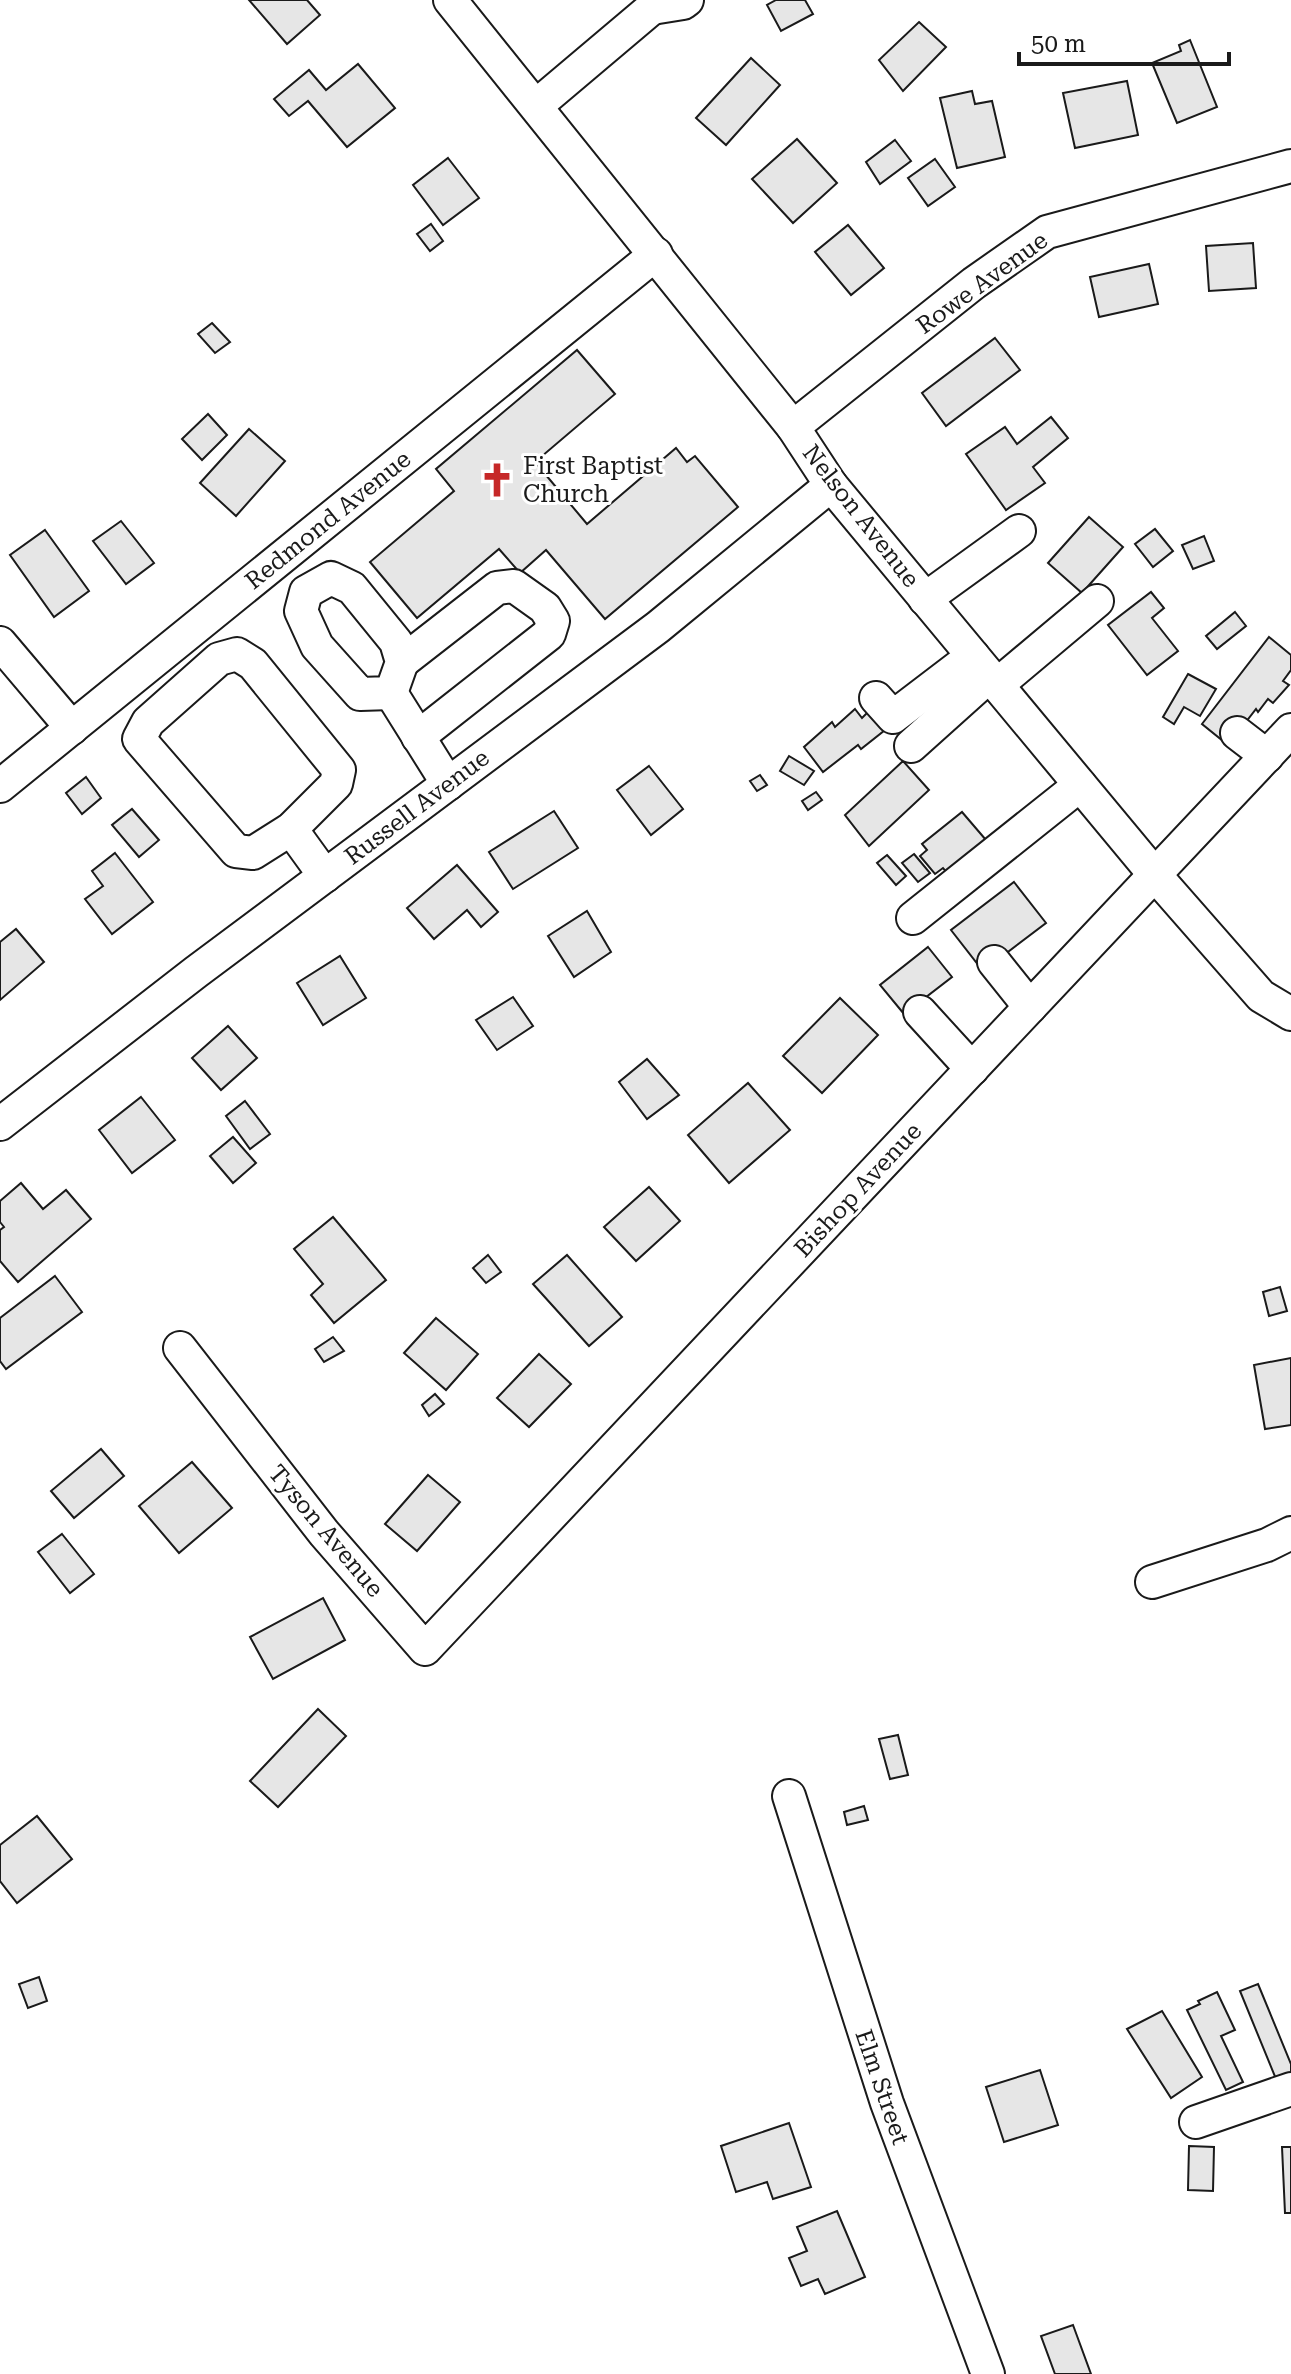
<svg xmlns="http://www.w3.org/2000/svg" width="1291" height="2374" font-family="'Roboto Serif',serif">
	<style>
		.building { fill: #e6e6e6; stroke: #1a1a1a; stroke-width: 2 }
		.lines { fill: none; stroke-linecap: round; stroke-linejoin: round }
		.minor-casing { stroke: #1a1a1a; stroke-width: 36 }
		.minor { stroke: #fff; stroke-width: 32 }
		.labels { text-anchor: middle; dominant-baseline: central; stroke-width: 6; stroke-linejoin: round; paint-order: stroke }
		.street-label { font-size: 24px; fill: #1a1a1a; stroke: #fff }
		.poi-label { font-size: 24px; fill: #1a1a1a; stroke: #fff; text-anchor: start }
	</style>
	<rect width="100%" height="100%" fill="#fff"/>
	<g class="building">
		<polygon points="249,0 307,0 320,15 287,44"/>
		<polygon points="776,0 805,0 813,14 781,31 767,5"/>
		<polygon points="919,22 946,47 903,91 879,60"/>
		<polygon points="1190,40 1217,107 1177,123 1152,63 1181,51 1179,45"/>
		<polygon points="751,58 780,85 726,145 696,118"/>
		<polygon points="358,64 395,108 347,147 308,101 289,116 274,99 309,70 326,90"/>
		<polygon points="1127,81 1138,135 1075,148 1063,93"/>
		<polygon points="972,91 975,104 992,101 1005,157 957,168 940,98"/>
		<polygon points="797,139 837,183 793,223 752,179"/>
		<polygon points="895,140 911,161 880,184 866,162"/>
		<polygon points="448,158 479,198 443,225 413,185"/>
		<polygon points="935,159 955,187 928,206 908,178"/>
		<polygon points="431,224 443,241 430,251 417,234"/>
		<polygon points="848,225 884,268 851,295 815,252"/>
		<polygon points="1253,243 1256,288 1209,291 1206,246"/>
		<polygon points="1149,264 1158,304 1099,317 1090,277"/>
		<polygon points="212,323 230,342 215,353 198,334"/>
		<polygon points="995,338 1020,370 946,426 922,393"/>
		<polygon points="577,350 615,394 535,462 587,524 676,448 687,462 695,456 738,507 605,619 546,550 520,573 499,549 417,618 370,562 454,491 436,469"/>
		<polygon points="208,414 227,435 202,460 182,439"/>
		<polygon points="1051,417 1068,438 1033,467 1045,483 1006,510 966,454 1005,427 1017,444"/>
		<polygon points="249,429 285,461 236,516 200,483"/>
		<polygon points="1089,517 1123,547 1082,593 1048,563"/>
		<polygon points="121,521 154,563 126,584 93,541"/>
		<polygon points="1155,529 1173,551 1153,567 1135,544"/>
		<polygon points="45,530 89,591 54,617 10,555"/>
		<polygon points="1204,536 1214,561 1193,569 1182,545"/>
		<polygon points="1151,592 1164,608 1152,618 1178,651 1147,675 1108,625"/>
		<polygon points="1235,612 1246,626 1217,649 1206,636"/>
		<polygon points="1269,637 1291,655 1291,670 1283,681 1289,685 1273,703 1268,699 1258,712 1256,709 1228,745 1202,724"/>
		<polygon points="1188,674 1216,689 1200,716 1184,707 1174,724 1163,717"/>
		<polygon points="855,709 862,718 870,710 885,730 861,749 858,745 823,772 804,747 832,722 835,727"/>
		<polygon points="789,756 814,771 804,785 780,771"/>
		<polygon points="903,761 929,790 869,846 845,815"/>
		<polygon points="649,766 683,809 651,835 617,790"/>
		<polygon points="760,775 767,785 757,791 750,781"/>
		<polygon points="86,777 101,798 82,814 66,793"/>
		<polygon points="816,792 822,800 808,810 802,801"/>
		<polygon points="132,809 159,840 139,857 112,825"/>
		<polygon points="554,811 578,848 513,889 489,852"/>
		<polygon points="962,812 986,840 949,875 943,868 935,874 920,856 927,850 922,844"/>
		<polygon points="115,853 153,902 112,934 85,899 103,886 92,871"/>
		<polygon points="914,854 930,873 918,882 902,863"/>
		<polygon points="887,855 906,876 896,885 877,863"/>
		<polygon points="457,865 498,912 481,927 467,910 434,939 407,908"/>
		<polygon points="1014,882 1046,923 983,971 951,930"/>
		<polygon points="587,911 611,952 574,977 548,936"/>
		<polygon points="16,929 44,962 0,1000 0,942"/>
		<polygon points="928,947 952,977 904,1014 880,985"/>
		<polygon points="340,956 366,998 323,1025 297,983"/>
		<polygon points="513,997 533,1026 497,1050 476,1020"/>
		<polygon points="840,998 878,1035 822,1093 783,1056"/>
		<polygon points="228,1026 257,1058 221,1090 192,1058"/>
		<polygon points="647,1059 679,1095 647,1119 619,1082"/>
		<polygon points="748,1083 790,1130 729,1183 688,1135"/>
		<polygon points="141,1097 175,1140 132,1173 99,1130"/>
		<polygon points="245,1101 270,1134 250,1149 226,1116"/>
		<polygon points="233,1137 256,1163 233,1183 210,1156"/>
		<polygon points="21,1183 43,1209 66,1190 91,1219 18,1282 0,1261 0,1230 4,1227 0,1222 0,1201"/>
		<polygon points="649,1187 680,1221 636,1261 604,1227"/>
		<polygon points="333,1217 386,1280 334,1323 311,1295 323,1284 294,1249"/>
		<polygon points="488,1255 501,1272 486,1283 473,1268"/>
		<polygon points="567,1255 622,1317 589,1346 533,1284"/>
		<polygon points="55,1276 82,1312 6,1369 0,1361 0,1318"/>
		<polygon points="1280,1287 1287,1311 1269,1316 1263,1292"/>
		<polygon points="436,1318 478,1354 446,1390 404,1353"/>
		<polygon points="333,1337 344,1351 324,1362 315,1349"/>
		<polygon points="539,1354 571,1384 529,1427 497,1398"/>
		<polygon points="1291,1358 1291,1425 1265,1429 1254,1365"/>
		<polygon points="435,1394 444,1404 429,1416 422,1405"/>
		<polygon points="101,1449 124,1476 74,1518 51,1491"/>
		<polygon points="192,1462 232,1508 179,1553 139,1506"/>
		<polygon points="428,1475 460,1502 417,1551 385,1524"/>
		<polygon points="62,1534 94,1574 70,1593 38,1552"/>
		<polygon points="323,1598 345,1640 273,1679 250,1637"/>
		<polygon points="318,1709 346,1736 278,1807 250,1781"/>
		<polygon points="898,1735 908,1775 890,1779 879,1739"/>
		<polygon points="864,1806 868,1820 847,1825 844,1812"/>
		<polygon points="37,1816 72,1859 17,1903 0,1881 0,1845"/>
		<polygon points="39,1977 47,2001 28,2008 19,1984"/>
		<polygon points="1258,1984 1291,2064 1291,2073 1276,2079 1240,1991"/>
		<polygon points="1217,1992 1235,2030 1221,2036 1243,2082 1226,2090 1187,2010 1200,2004 1198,2001"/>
		<polygon points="1162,2011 1202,2077 1171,2098 1127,2029"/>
		<polygon points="1040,2070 1058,2125 1004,2142 986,2087"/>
		<polygon points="789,2123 811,2187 773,2199 767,2182 736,2192 721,2146"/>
		<polygon points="1189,2146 1214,2147 1213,2191 1188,2190"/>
		<polygon points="1282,2147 1291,2147 1291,2213 1285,2213"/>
		<polygon points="837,2211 865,2277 825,2294 818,2279 801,2286 789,2258 807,2251 797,2227"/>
		<polygon points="1073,2325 1091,2374 1055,2374 1041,2336"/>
	</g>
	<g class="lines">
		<g class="minor-casing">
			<g id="minor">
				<polyline points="450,0 793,427 831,485 1155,875 1261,996 1291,1014"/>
				<polyline points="652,8 683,3 687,0"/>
				<polyline points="536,106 652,8 656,0"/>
				<polyline points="793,427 974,283 1047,232 1291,166"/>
				<polygon points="331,578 352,588 396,642 402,662 391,693 360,694 317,646 301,611 306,592"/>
				<polyline points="925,599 1019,531"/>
				<polyline points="0,643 72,728"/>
				<polygon points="237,654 253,664 339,770 336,784 291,829 253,853 236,851 139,739 148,722 219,659"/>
				<polyline points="402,662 497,588 514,586 545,608 553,621 549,634 418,737"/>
				<polyline points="997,685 1097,601"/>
				<polyline points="391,693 448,784"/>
				<polyline points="876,698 893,717 973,656"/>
				<polyline points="1237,733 1267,756"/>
				<polyline points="911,746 989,676"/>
				<polyline points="0,786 656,254"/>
				<polyline points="291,829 325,876"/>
				<polyline points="913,918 1080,785"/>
				<polyline points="994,962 1030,1007"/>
				<polyline points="920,1012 972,1069"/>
				<polyline points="0,1124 196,972 658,627 831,485"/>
				<polyline points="180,1348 324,1533 425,1649 1291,730"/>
				<polyline points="1152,1582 1267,1545 1291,1533"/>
				<polyline points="789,1796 887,2103 988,2374"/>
				<polyline points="1196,2122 1291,2089"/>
			</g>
		</g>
		<use href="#minor" class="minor"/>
	</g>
	<defs>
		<g id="church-bare" transform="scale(2.76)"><path d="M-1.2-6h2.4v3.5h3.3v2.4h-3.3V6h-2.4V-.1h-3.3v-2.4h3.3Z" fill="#c62828" stroke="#fff" stroke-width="2.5" paint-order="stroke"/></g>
	</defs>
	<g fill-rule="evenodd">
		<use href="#church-bare" x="497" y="480"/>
	</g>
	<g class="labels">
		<g class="street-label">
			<text transform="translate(982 283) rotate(-36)">Rowe Avenue</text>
			<text transform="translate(861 516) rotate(52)">Nelson Avenue</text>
			<text transform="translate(328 520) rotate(-39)">Redmond Avenue</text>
			<text transform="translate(417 807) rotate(-37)">Russell Avenue</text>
			<text transform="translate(858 1190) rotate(-47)">Bishop Avenue</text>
			<text transform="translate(326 1531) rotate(50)">Tyson Avenue</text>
			<text transform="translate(882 2087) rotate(71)">Elm Street</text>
		</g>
		<g class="poi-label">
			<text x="523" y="466">First Baptist<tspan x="523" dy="28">Church</tspan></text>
		</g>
	</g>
	<path d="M1019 52v12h210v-12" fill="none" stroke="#1a1a1a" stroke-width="4"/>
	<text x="1031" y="52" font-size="24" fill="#1a1a1a" stroke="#ffffff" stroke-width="6" paint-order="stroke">50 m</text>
</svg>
